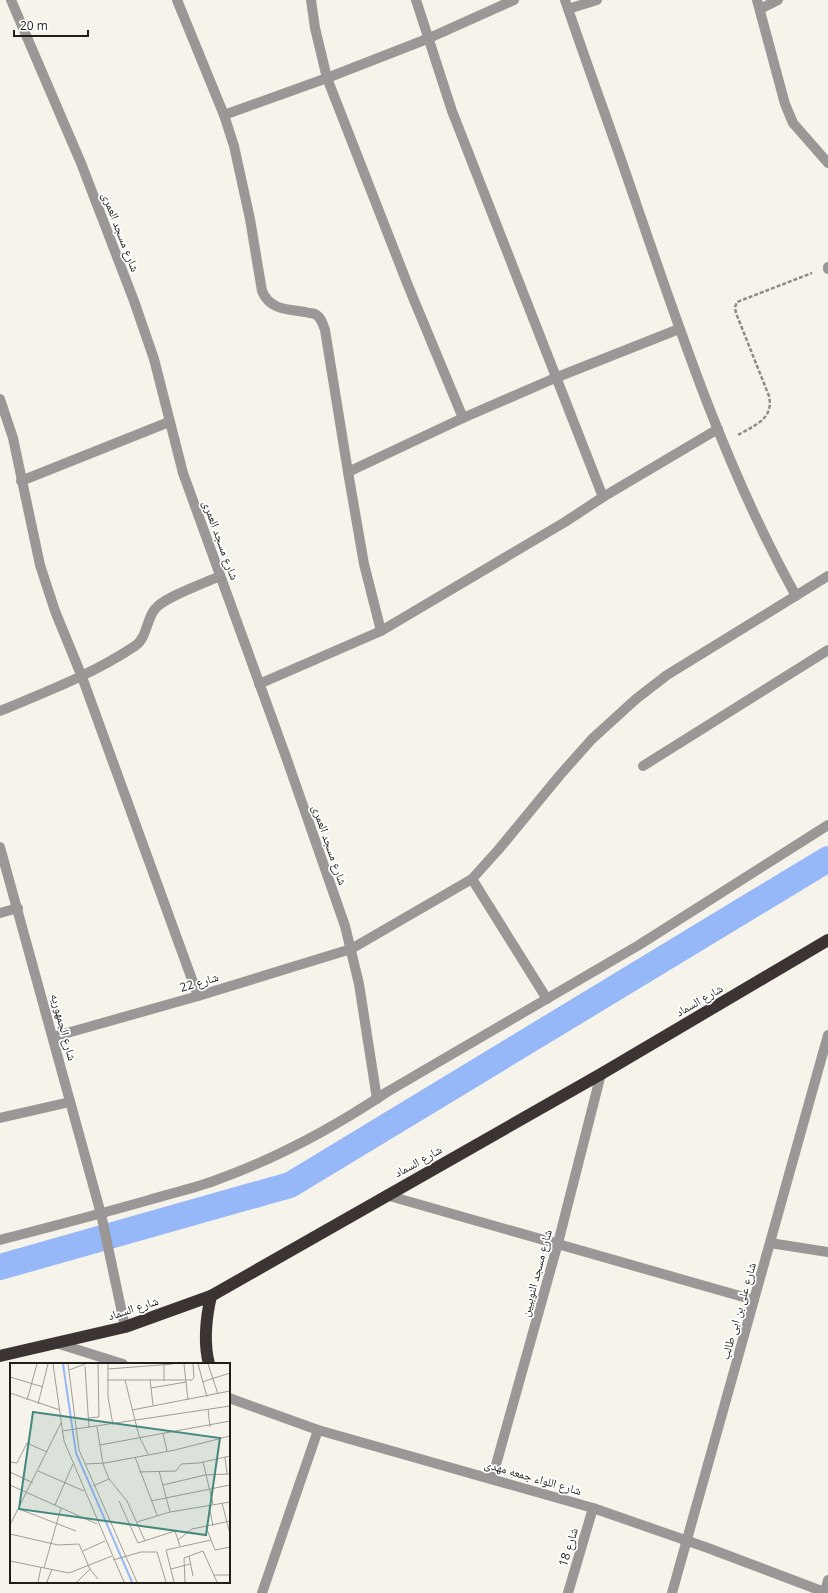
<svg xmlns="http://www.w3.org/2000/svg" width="828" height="1593" font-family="'Open Sans','Noto Naskh Arabic',sans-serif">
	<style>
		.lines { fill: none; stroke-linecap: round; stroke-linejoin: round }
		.canal { stroke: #96b8f8; stroke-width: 26 }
		.path { stroke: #8c8b85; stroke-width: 2.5; stroke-dasharray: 4 2; stroke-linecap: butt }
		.street { stroke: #9b9796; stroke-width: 10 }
		.highway { stroke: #3c3433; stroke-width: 12 }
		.labels { text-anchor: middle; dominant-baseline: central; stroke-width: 3.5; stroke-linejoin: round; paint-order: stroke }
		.street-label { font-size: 12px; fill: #1f1e1b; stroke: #fff }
		.inset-river { fill: none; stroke: #96b8f8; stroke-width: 2 }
		.inset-road { fill: none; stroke: #9f9e97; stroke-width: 1 }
		.view { fill: #448980; fill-opacity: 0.15; stroke: #448980; stroke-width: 2 }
		.inset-edge { fill: none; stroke: #1f1e1b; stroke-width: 2 }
	</style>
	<rect width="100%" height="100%" fill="#f5f3ea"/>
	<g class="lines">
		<polyline class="canal" points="0,1267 290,1185 828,859"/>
		<path class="path" d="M738,435C755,425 774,419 769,396L736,313L735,307L737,302L812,273"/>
		<g class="street">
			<polyline points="11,0 81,163 134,301 154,359 183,473 286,757 345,926 359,984 377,1099"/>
			<path d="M177,0L224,115L234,146L250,219L262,291C270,310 287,309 305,312C308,313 312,313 315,314C321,317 323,324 325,330L348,472L364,564L381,631"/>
			<polyline points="311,0 315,28 327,78 409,288 463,418"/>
			<polyline points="416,0 452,111 603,497"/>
			<path d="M565,0C588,68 613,135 636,203C682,337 727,472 796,596"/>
			<polyline points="757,0 785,104 793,123 828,163"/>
			<polyline points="568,9 597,0"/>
			<polyline points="760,9 778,0"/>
			<polyline points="224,115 327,78 427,39 514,0"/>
			<polyline points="828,267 828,269"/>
			<polyline points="0,399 13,438 40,565 55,611 82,677 198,996"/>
			<polyline points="348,472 463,418 555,378 679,329"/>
			<polyline points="21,481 169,422"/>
			<polyline points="259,684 381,631 565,522 603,497 718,429"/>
			<path d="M0,711C46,692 93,674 135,646C147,638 146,620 155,609C164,597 205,583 220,576"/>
			<polyline points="643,766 828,650"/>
			<polyline points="0,847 101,1214 125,1327"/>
			<polyline points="472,879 547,999"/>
			<polyline points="0,913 18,908"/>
			<polyline points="53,1037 198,996 351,949 472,879 499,849 560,775 592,739 636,699 667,675 828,576"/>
			<polyline points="0,1118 70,1102"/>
			<polyline points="386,1195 754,1300"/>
			<path d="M0,1240C50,1227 100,1214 149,1200C172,1193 196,1188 219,1179C277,1158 336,1126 387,1092L639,945L828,825"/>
			<polyline points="770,1243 828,1252"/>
			<polyline points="56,1343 123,1364"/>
			<polyline points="229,1398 318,1430 593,1508 708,1548 827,1593"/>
			<polyline points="492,1479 558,1243 601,1074"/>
			<polyline points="825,1592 828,1580"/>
			<polyline points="262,1593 318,1430"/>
			<polyline points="568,1593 593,1508"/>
			<polyline points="672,1593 828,1035"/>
		</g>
		<g class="highway">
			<polyline points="0,1356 125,1327 211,1296 601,1074 828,940"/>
			<path d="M209,1364C203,1341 206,1318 211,1296"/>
		</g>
	</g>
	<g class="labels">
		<g class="street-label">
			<text transform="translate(121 232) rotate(69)">شارع مسجد العمرى</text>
			<text transform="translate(221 540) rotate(70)">شارع مسجد العمرى</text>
			<text transform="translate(330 845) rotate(71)">شارع مسجد العمرى</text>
			<text transform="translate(199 982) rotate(-17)">شارع 22</text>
			<text transform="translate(699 1000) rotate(-30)">شارع السماد</text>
			<text transform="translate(64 1027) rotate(75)">شارع الجمهوريه</text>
			<text transform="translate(418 1161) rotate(-29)">شارع السماد</text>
			<text transform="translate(536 1273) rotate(-75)">شارع مسجد النوبيين</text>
			<text transform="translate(133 1308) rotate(-18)">شارع السماد</text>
			<text transform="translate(738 1311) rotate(-74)">شارع على بن ابى طالب</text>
			<text transform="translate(533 1477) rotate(16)">شارع اللواء جمعه مهدى</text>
			<text transform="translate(568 1547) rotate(-73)">شارع 18</text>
		</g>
	</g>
	<g transform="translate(10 1363)">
		<rect width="220" height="220" fill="#f5f3ea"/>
		<path class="inset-river" d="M53,1L66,90L122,219"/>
		<path class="inset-road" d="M43,1L54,78L114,219M58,1L69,87L127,219M98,1V34L103,62M154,1V18M174,1L178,37M188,1L197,34M198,1L208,31M75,3L79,65M98,6L163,1M59,7L75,1M0,14L33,24M140,16L143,42M97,17H182L184,15L183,1M115,17L129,73L138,91M192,19L220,10M141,25L176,19M0,30L50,47M17,37L27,1M28,41L38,1M198,46L200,64M122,47L220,28M78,55L89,54L88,1M87,64L93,101L99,116L117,138L135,178M52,68L220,43M153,70L157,88M90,82L220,58M125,94L147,152M215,94L217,111M0,99L7,100L17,80L37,89M193,99L203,141M75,101L95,100L165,87L220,73M28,108L74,128M149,108L160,149M0,109L23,120M129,109L166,108L171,101L189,100L220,93M0,122L87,161M153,122L195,112L220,111M83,123L99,116M109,138L128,180L165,168L170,183M141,138L220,122M212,140L220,171M45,142L63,101M199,142L203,163M9,146L66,168M127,159L160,149L220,139M0,162L51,60M196,164L205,187L220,184M0,171L48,182L69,181L80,206L88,216M168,177L182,166L220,158M73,188L95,178M179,193L183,213M103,197L131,189H147L156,219M0,198L59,210L102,193M34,205L51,145M161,206L180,201M204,212H220M28,219L31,204M37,219L42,206M67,219L80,206M164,219L156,187L201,177M175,219L174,195L193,188L207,219"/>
		<path class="view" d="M23,49L210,75L196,172L9,146Z"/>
		<rect width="220" height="220" class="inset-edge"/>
	</g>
	<path d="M14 30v6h74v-6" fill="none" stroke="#1f1e1b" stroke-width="2"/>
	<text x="20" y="30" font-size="12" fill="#1f1e1b" stroke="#ffffff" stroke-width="3" paint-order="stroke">20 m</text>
</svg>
